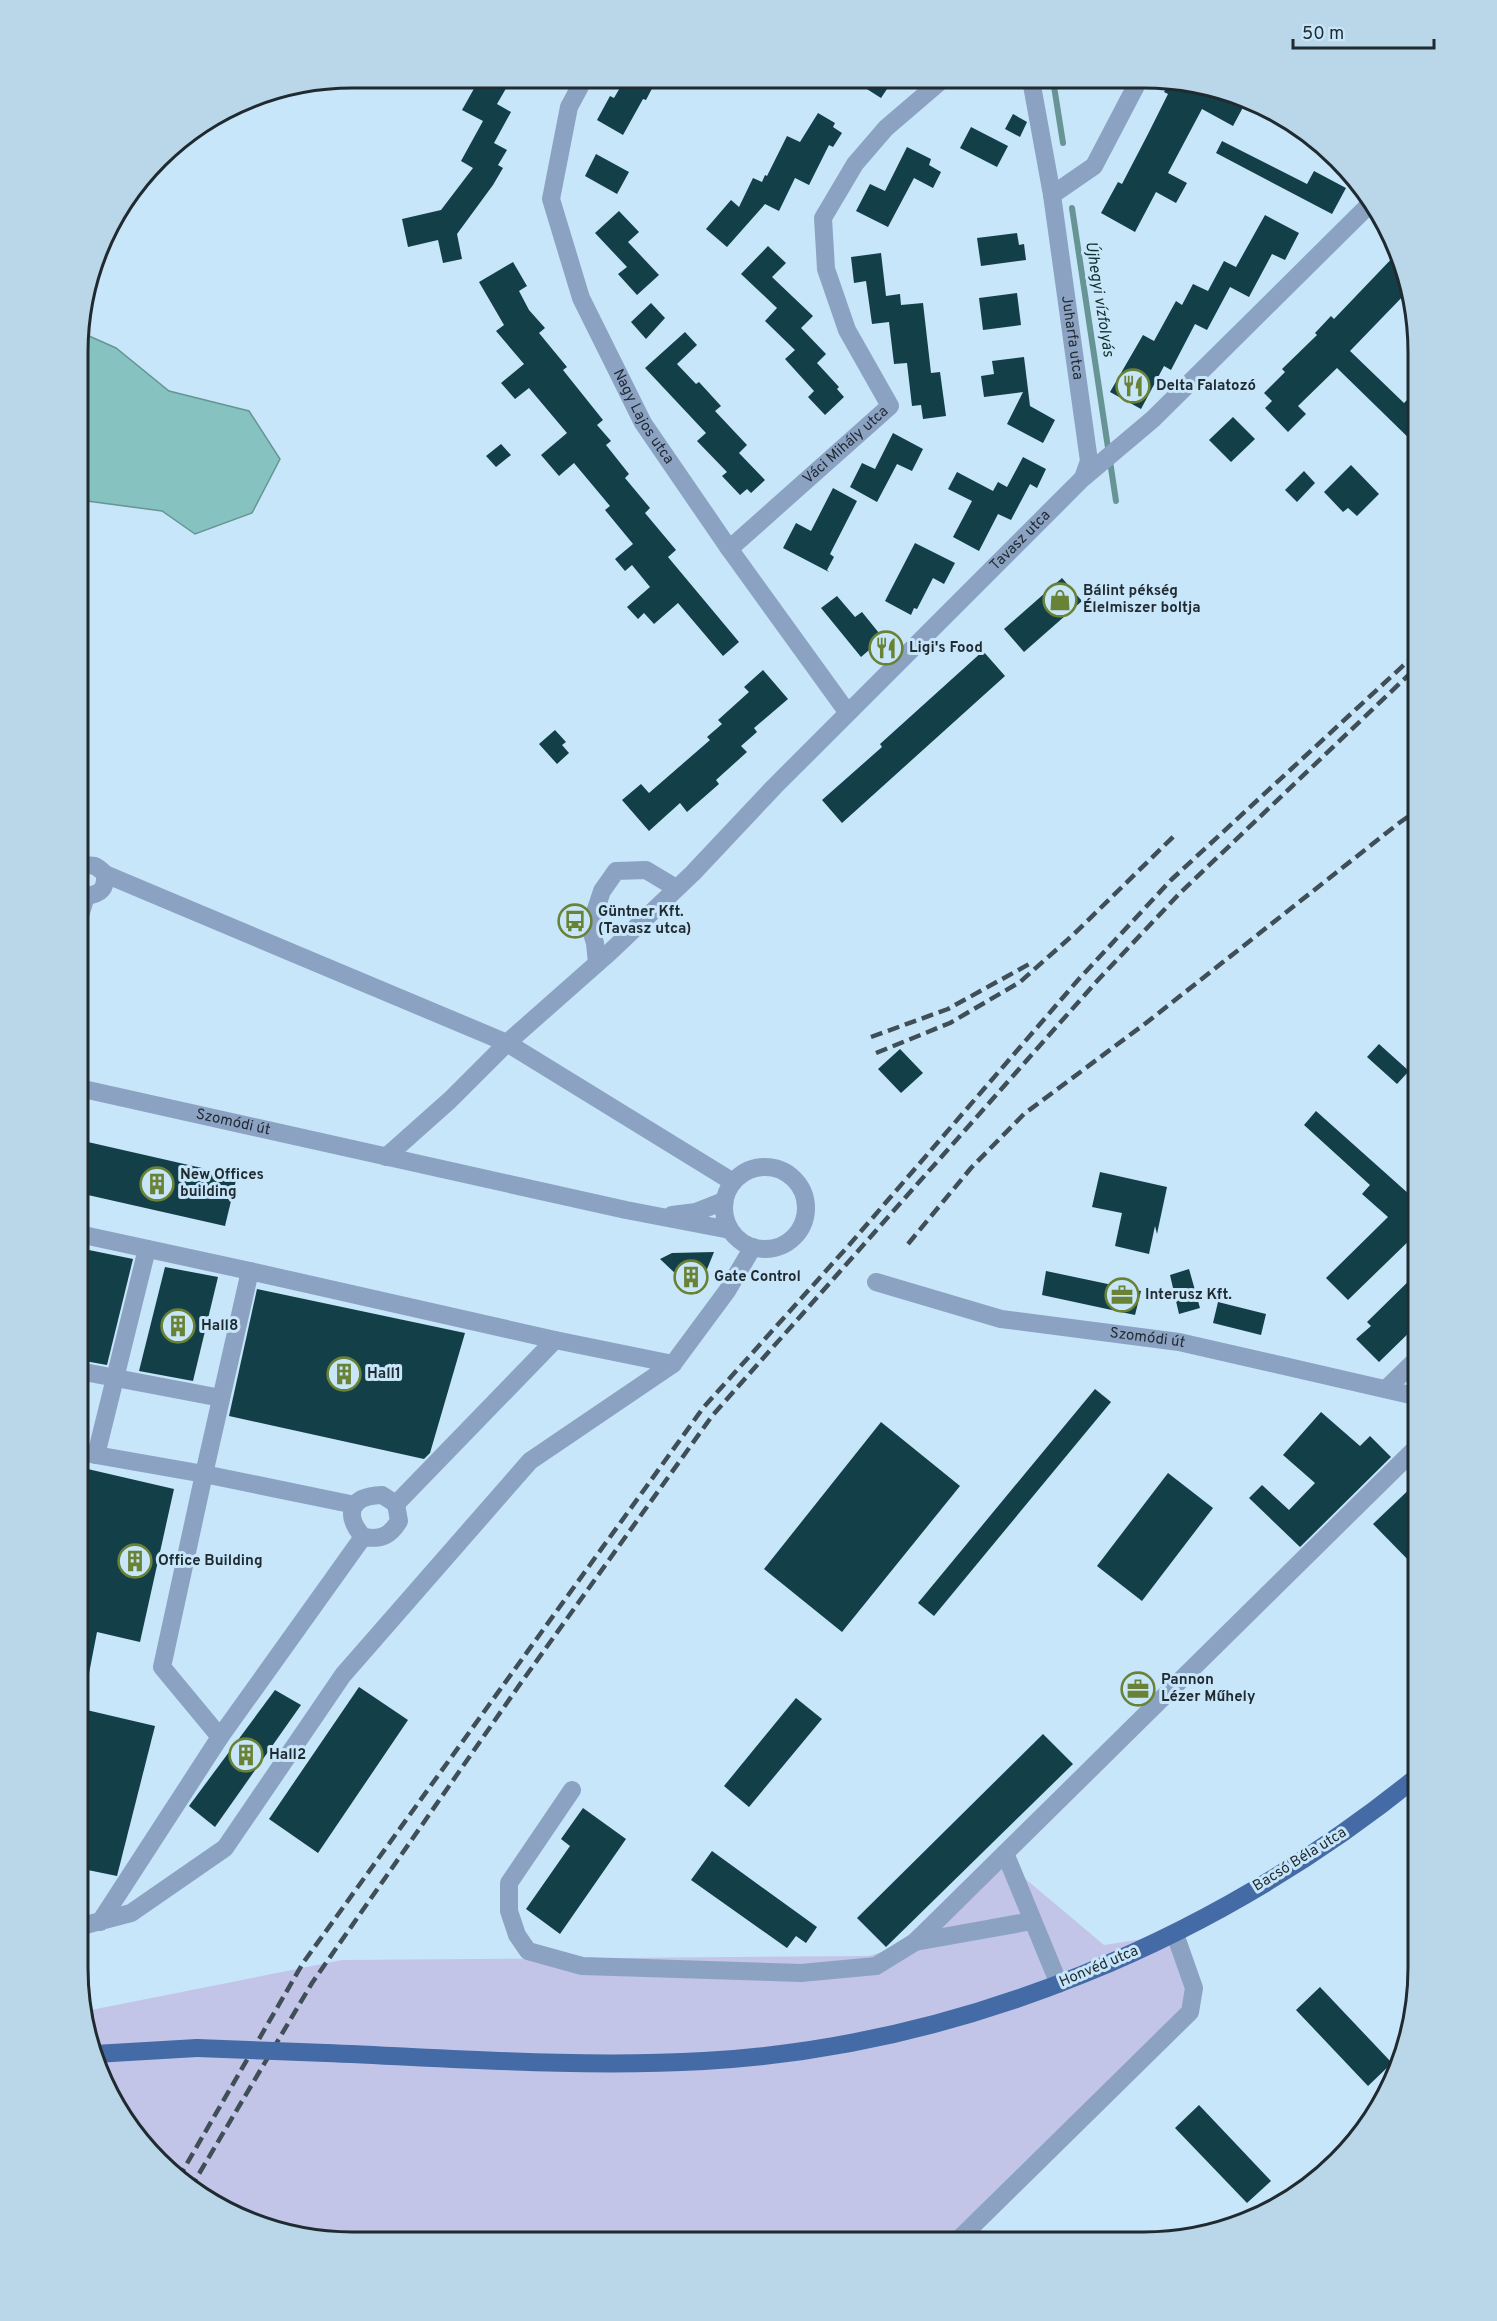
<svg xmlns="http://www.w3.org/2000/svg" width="1497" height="2321" font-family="Overpass,sans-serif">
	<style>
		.green { fill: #c2c5e7 }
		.water { fill: #86c3c0; stroke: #679595; stroke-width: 1.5 }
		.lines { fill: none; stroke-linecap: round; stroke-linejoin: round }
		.stream { stroke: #679595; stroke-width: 6 }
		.building { fill: #123f48 }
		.minor { stroke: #8ca2c3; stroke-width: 18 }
		.major { stroke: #446ba6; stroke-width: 18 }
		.rail { stroke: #3f4e57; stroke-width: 4.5; stroke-dasharray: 12 6; stroke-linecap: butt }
		.major-bridge { stroke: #446ba6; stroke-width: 18 }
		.labels { text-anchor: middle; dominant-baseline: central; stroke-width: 6; stroke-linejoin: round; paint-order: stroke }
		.street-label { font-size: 15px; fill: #1f2a31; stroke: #c8e6f9 }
		.poi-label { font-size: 15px; font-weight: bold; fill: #1f2a31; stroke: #c8e6f9; text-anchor: start }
		.water-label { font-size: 16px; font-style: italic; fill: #102f2e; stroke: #c8e6f9 }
		.rim { fill: none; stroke: #1f2a31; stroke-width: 3 }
	</style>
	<rect width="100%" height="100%" fill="#c8e6f9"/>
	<polygon class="green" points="997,1855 1104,1945 1175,1934 1190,2012 955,2242 317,2241 248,2222 186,2186 135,2136 99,2074 86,2011 342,1960 869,1956 894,1948"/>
	<polygon class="water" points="80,332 116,348 169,391 249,411 280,459 252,513 195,534 162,511 80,500"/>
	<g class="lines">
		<g class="stream">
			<polyline points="1053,80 1063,143"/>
			<polyline points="1072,208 1116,501"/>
		</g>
	</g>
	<g class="building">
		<polygon points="480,78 512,78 497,104 511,112 494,143 507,150 498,165 503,168 493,185 457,234 462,259 443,263 438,240 408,247 402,219 441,210 473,168 461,161 483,121 462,110"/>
		<polygon points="625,79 657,79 646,100 643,99 623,135 597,120 610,96 614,98"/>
		<polygon points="851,79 879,80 893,80 881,98"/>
		<polygon points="1171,80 1181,80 1248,98 1233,126 1202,109 1168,173 1187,183 1176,203 1156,192 1135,232 1101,213 1118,182 1122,184 1148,134 1168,94 1164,92"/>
		<polygon points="818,113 835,123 833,127 842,133 833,147 829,145 809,185 795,178 779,211 765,204 727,247 706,229 731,200 739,207 753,178 762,182 765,175 767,176 787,136 800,142"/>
		<polygon points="1013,114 1027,122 1020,137 1005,129"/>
		<polygon points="971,127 1008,146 997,167 960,148"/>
		<polygon points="1222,141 1307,184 1314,171 1346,188 1332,214 1216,153"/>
		<polygon points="907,147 931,159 929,165 941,172 933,188 914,178 888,227 856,211 870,184 885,191"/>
		<polygon points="596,154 629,172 617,194 585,176"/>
		<polygon points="619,211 639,232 628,242 659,275 637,295 618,274 627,267 595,233"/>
		<polygon points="1265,215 1299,233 1285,260 1272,254 1249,297 1230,287 1207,330 1195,324 1171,370 1164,366 1141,409 1110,392 1143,335 1154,341 1176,301 1182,305 1193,284 1208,291 1224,261 1236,267"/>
		<polygon points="1017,233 1019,245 1024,244 1026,260 981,266 977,238"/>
		<polygon points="768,246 786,263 772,277 813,316 801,328 826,354 817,363 839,387 837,389 844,397 825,415 808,397 814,391 785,359 795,350 765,321 777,308 741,274"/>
		<polygon points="1399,251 1407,292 1350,351 1404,403 1407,400 1419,412 1419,448 1337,368 1298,406 1306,414 1288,432 1265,408 1272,401 1264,393 1285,372 1282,369 1317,335 1315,333 1331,316 1334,319"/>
		<polygon points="881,253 886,296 900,294 901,305 923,303 931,373 940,372 946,416 923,419 921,405 912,406 907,363 894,364 889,322 872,324 866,281 854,283 851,257"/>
		<polygon points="513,262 527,286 519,291 529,310 545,328 539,333 567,367 563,370 603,420 597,425 611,441 606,445 629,474 625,478 650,508 645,513 676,550 668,557 739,642 723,656 678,603 654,624 644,613 638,619 627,607 650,587 632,565 625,571 615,559 633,544 605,510 610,506 574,463 559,476 541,455 567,433 529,388 515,399 501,383 524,364 496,331 504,325 479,282"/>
		<polygon points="1017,293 1021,325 983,330 979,298"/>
		<polygon points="651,303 665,318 646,339 631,322"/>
		<polygon points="685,332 697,345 677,364 696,384 699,382 721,406 715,411 747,445 739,453 765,480 751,493 747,489 740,495 722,476 727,472 697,441 706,433 645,368"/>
		<polygon points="1024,357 1030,406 1055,420 1043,443 1007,424 1023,392 984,397 981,376 994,374 992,361"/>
		<polygon points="1233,417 1255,439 1231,462 1209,440"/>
		<polygon points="893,433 923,449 912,471 897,464 877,502 850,487 862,463 875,469"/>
		<polygon points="501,444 511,455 496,467 486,456"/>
		<polygon points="1023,457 1046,469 1037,488 1030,484 1011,520 998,514 979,551 953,537 972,501 948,489 957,472 993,491 998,482 1007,487"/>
		<polygon points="1351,465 1379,494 1357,516 1348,508 1343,512 1324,492"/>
		<polygon points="1304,471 1315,483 1297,502 1285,490"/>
		<polygon points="833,488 857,501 830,554 834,557 827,570 829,572 783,548 796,523 811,531"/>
		<polygon points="915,543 955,563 944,584 933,578 917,609 914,608 911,615 885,601"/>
		<polygon points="1062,578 1082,601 1024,652 1004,629"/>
		<polygon points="837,596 855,617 862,612 883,638 861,657 821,608"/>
		<polygon points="983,651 1005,676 842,823 822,800 882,747 880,744"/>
		<polygon points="763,670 788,699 754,728 757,732 741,746 747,752 716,780 719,784 687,812 680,803 649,831 622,800 641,784 649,793 710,740 707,737 722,724 718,720 749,692 744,687"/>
		<polygon points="555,730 566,742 562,745 569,753 557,764 539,744"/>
		<polygon points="1379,1044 1409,1071 1397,1084 1367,1057"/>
		<polygon points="900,1049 923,1073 901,1093 878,1069"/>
		<polygon points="1316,1111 1419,1203 1419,1231 1348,1300 1326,1278 1388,1217 1362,1194 1370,1185 1304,1125"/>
		<polygon points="79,1140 237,1176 225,1226 79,1193"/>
		<polygon points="1100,1172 1167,1187 1157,1234 1155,1226 1149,1254 1115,1246 1122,1213 1092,1207"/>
		<polygon points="79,1248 133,1259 107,1365 79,1360"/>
		<polygon points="714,1252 697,1294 660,1259 672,1253"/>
		<polygon points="165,1267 218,1277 193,1381 139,1371"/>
		<polygon points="1189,1269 1200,1308 1179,1314 1170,1275"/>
		<polygon points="1046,1271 1141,1291 1135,1315 1042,1295"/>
		<polygon points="1419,1271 1419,1323 1379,1362 1356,1339 1371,1326 1367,1322"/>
		<polygon points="257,1289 465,1333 430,1453 424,1459 229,1416"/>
		<polygon points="1218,1302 1266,1314 1261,1335 1213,1323"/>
		<polygon points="1095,1389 1111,1402 934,1616 918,1603"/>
		<polygon points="1321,1412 1360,1446 1370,1436 1391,1457 1300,1547 1249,1498 1262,1485 1289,1510 1315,1483 1283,1455"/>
		<polygon points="881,1422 960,1486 842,1632 764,1569"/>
		<polygon points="79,1467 174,1489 140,1642 97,1632 86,1689 78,1688"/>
		<polygon points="1168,1473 1213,1508 1142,1601 1097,1566"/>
		<polygon points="1419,1480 1419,1571 1373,1524"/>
		<polygon points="359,1687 408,1720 318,1853 269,1819"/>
		<polygon points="275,1690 301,1705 215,1827 189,1806"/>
		<polygon points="796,1698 822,1719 749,1807 724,1786"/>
		<polygon points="78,1708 155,1726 117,1876 78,1868"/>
		<polygon points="1043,1734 1073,1764 886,1947 857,1918"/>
		<polygon points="583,1808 626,1839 560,1934 526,1909 570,1846 561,1839"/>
		<polygon points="712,1851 817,1927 806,1943 796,1936 787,1948 691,1880"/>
		<polygon points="1320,1987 1392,2063 1368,2086 1296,2010"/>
		<polygon points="1199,2105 1271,2181 1247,2203 1175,2128"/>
	</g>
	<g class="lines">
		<g class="minor">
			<path id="s1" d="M584,79L569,107L551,199L581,298L643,423L728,547L845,709L851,710"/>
			<path id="s2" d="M1031,80L1052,195L1089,461L1083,478"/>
			<polyline points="1052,195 1094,166 1139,80"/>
			<path id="s3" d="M728,547L736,543L890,406L847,330L826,269L823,218L855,164L886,128L942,80"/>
			<path d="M80,868C92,863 96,865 105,874L507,1043L733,1182"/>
			<path d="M80,891L86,896C101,894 106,889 105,874"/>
			<polyline points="79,919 86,896"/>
			<polyline points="597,963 595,943 590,927 602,891 616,871 646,870 676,888"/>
			<path id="s4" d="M79,1088L626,1210L730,1230"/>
			<path id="s5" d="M386,1157L450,1100L507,1043L610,952L693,873L774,787L1083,478L1153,419L1372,202"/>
			<circle cx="765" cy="1208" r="41"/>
			<polyline points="672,1215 696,1212 724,1201"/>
			<polyline points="79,1234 250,1271"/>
			<path id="s6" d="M876,1282L1001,1319L1179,1342L1419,1397"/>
			<polyline points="673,1364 727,1291 753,1247"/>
			<polyline points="79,1371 221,1398"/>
			<polyline points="1386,1389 1419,1357"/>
			<polyline points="79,1451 96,1455 147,1249"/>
			<polyline points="96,1455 204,1474 162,1667 220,1737 363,1537"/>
			<path d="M382,1495L396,1504L399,1521C390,1536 381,1540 363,1537C343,1513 351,1496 382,1495Z"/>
			<polyline points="355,1505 204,1474 250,1271 555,1340"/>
			<polyline points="572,1790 509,1883 509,1911 517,1935 528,1951 582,1966 801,1973 876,1966 915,1942 1419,1445"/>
			<polyline points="1005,1853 1059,1984"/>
			<polyline points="100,1922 220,1737"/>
			<polyline points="78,1927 131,1913 225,1848 343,1675 530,1461 673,1364 555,1340 396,1504"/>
			<polyline points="915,1942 1032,1921"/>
			<polyline points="956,2242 1190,2012 1194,1988 1175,1934"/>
		</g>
		<g class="major">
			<path d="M326,2053C452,2058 578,2068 704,2061C965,2046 1217,1939 1418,1776"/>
			<polyline points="95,2054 197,2048"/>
		</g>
		<g class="rail">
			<polyline points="871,1037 948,1009 1031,963"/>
			<polyline points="876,1053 950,1023 1020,982 1073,935 1176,834"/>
			<polyline points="908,1244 971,1168 1024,1114 1146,1023 1399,823 1419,809"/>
			<polyline points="178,2179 303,1963 703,1408 850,1244 1078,980 1171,880 1419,651"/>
			<polyline points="190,2189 312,1983 518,1687 712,1416 1097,981 1180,893 1419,665"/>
		</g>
		<polyline class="major-bridge" points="197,2048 326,2053"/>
	</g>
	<defs>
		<g id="restaurant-ring" transform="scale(1.725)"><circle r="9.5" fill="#c8e6f9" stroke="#698235" stroke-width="1.5"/><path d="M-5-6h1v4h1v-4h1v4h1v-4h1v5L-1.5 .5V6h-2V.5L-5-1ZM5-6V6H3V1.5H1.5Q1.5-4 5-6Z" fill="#698235"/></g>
		<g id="shop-ring" transform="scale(1.725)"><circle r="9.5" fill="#c8e6f9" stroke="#698235" stroke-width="1.5"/><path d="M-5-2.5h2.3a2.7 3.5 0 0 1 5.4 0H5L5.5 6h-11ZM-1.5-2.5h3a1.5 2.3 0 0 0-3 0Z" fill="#698235"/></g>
		<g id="bus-ring" transform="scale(1.725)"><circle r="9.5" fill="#c8e6f9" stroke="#698235" stroke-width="1.5"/><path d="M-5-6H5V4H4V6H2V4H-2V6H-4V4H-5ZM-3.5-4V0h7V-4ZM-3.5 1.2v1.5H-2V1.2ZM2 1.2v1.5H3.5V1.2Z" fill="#698235"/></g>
		<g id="building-ring" transform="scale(1.725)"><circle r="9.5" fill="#c8e6f9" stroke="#698235" stroke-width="1.5"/><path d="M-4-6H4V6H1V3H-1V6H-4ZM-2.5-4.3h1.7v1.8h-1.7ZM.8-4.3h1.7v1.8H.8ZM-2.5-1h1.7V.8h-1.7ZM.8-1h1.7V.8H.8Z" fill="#698235"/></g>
		<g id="office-ring" transform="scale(1.725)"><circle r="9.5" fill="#c8e6f9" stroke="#698235" stroke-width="1.5"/><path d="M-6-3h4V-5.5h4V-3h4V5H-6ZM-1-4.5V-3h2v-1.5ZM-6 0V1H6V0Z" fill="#698235"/></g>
	</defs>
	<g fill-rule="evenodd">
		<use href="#restaurant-ring" x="1133" y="386"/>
		<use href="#shop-ring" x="1060" y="600"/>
		<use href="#restaurant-ring" x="886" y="648"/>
		<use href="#bus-ring" x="575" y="921"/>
		<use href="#building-ring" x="157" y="1184"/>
		<use href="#building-ring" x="691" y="1277"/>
		<use href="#office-ring" x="1122" y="1295"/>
		<use href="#building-ring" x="178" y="1326"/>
		<use href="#building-ring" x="344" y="1374"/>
		<use href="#building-ring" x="135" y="1561"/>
		<use href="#office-ring" x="1138" y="1689"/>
		<use href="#building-ring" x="246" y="1755"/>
	</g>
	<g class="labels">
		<g class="street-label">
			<text stroke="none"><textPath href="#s2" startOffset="261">Juharfa utca</textPath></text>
			<text stroke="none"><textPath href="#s1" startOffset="363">Nagy Lajos utca</textPath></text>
			<text stroke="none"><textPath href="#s3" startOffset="156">Váci Mihály utca</textPath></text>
			<text stroke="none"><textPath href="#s5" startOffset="885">Tavasz utca</textPath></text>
			<text stroke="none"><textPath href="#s4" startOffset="158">Szomódi út</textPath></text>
			<text stroke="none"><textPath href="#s6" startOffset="278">Szomódi út</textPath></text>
			<text transform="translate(1300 1860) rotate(-32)">Bacsó Béla utca</text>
			<text transform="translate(1099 1967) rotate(-23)">Honvéd utca</text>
		</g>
		<g class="poi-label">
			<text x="1156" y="386">Delta Falatozó</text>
			<text x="1083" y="591">Bálint pékség<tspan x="1083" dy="17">Élelmiszer boltja</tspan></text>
			<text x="909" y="648">Ligi's Food</text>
			<text x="598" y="912">Güntner Kft.<tspan x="598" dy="17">(Tavasz utca)</tspan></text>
			<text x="180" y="1175">New Offices<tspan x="180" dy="17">building</tspan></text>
			<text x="714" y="1277">Gate Control</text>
			<text x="1145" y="1295">Interusz Kft.</text>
			<text x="201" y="1326">Hall8</text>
			<text x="367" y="1374">Hall1</text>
			<text x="158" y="1561">Office Building</text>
			<text x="1161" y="1680">Pannon<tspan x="1161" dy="17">Lézer Műhely</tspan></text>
			<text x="269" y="1755">Hall2</text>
		</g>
		<g class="water-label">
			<text transform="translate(1099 299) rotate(81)">Újhegyi vízfolyás</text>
		</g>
	</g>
	<path d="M0 0H1497V2321H0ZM352 88H1144A264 264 0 0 1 1408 352V1968A264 264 0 0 1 1144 2232H352A264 264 0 0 1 88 1968V352A264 264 0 0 1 352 88Z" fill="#bad7e9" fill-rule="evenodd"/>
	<path class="rim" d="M352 88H1144A264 264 0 0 1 1408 352V1968A264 264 0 0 1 1144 2232H352A264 264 0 0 1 88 1968V352A264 264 0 0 1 352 88Z"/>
	<path d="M1293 39v9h141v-9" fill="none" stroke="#1f2a31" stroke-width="3"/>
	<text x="1302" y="39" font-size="18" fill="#1f2a31" stroke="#c8e6f9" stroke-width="4.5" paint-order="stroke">50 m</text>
</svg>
